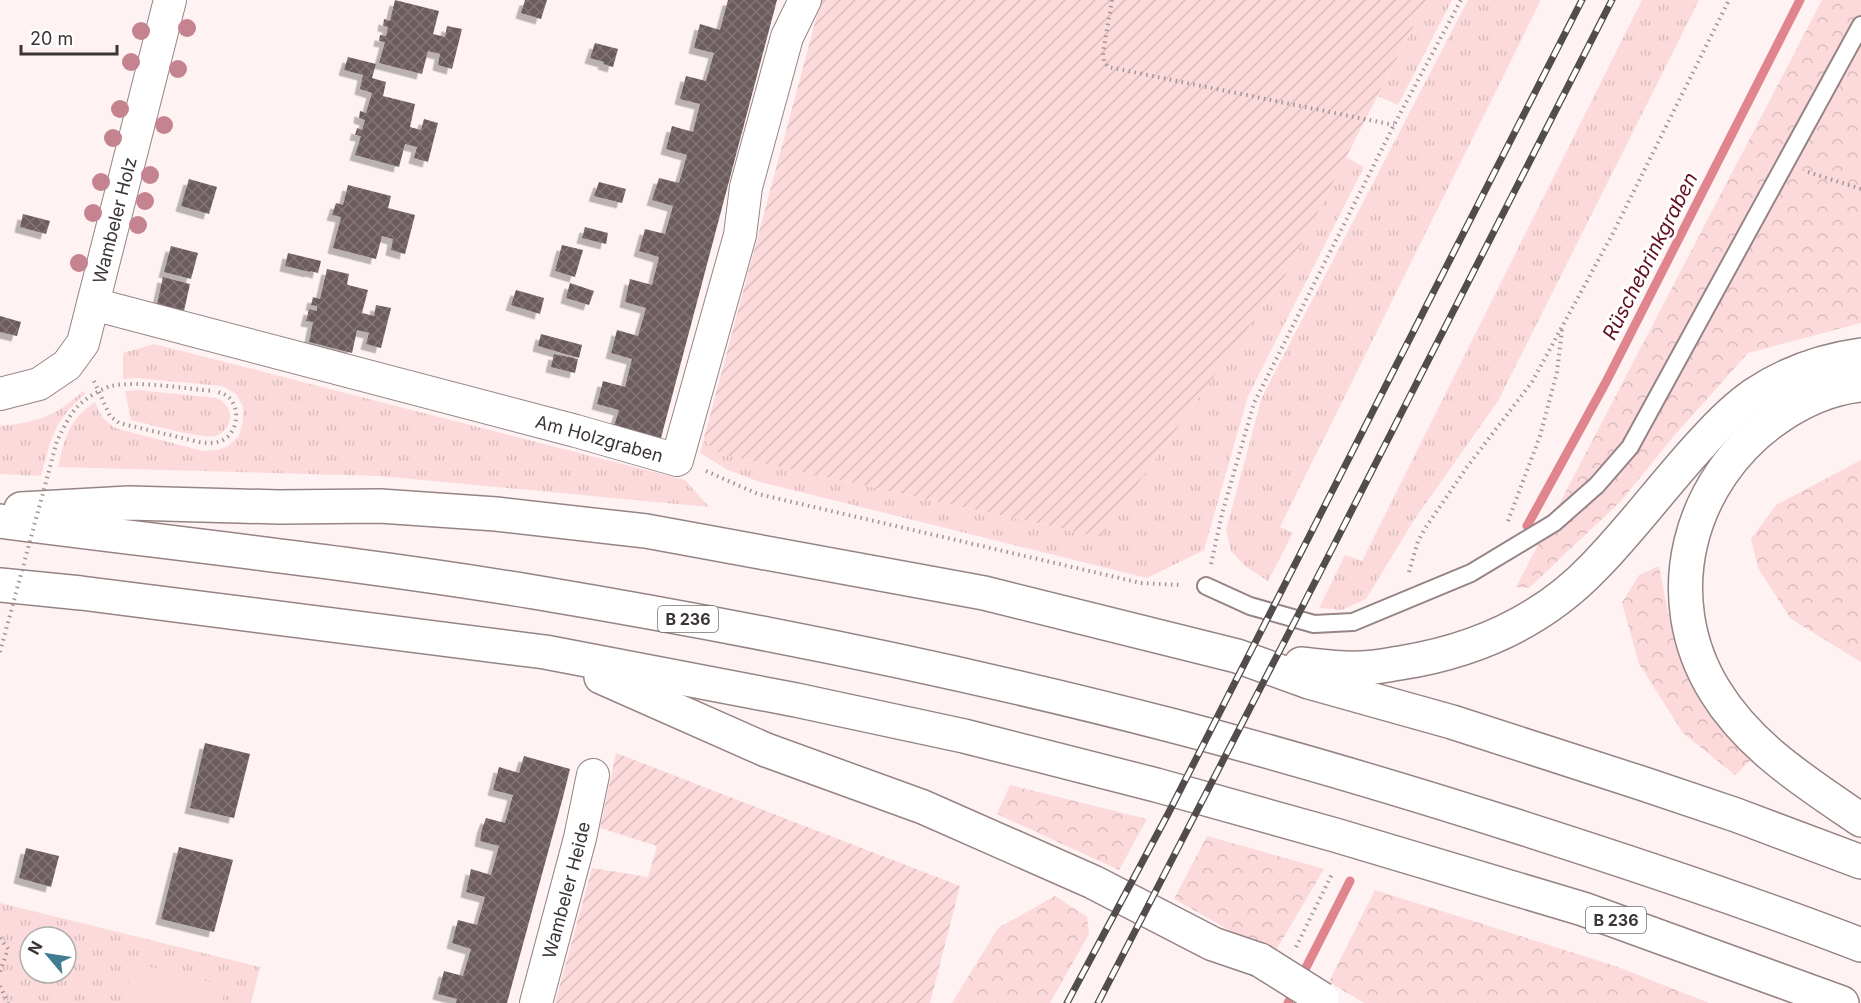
<svg xmlns="http://www.w3.org/2000/svg" width="1861" height="1003" font-family="Inter,sans-serif">
	<style>
		.grass { fill: url(#grass-tufts); fill-rule: evenodd }
		.forest { fill: url(#forest-crowns) }
		.garden { fill: url(#garden-furrows) }
		.pitch { fill: #fcdadc }
		.lines { fill: none; stroke-linecap: round; stroke-linejoin: round }
		.stream { stroke: #e0848e; stroke-width: 9 }
		.building { fill: url(#building-cross-hatch); filter: url(#shadow) }
		.service-casing { stroke: #968485; stroke-width: 20 }
		.minor-casing { stroke: #968485; stroke-width: 34 }
		.trunk-casing { stroke: #968485; stroke-width: 36 }
		.path { stroke: #9f9696; stroke-width: 4; stroke-dasharray: 1.5 4.5; stroke-linecap: butt }
		.service { stroke: #fff; stroke-width: 16 }
		.minor { stroke: #fff; stroke-width: 32 }
		.trunk { stroke: #fff; stroke-width: 33 }
		.rail-casing { stroke: #534c4c; stroke-width: 7 }
		.rail { stroke: #fff; stroke-width: 4.5; stroke-dasharray: 14; stroke-linecap: butt }
		.trunk-bridge-casing { stroke: #968485; stroke-width: 36; stroke-linecap: butt }
		.path-bridge { stroke: #9f9696; stroke-width: 4; stroke-dasharray: 1.5 4.5; stroke-linecap: butt }
		.trunk-bridge { stroke: #fff; stroke-width: 33 }
		.tree { fill: #c4838f }
		.labels { text-anchor: middle; dominant-baseline: central; stroke-width: 6; stroke-linejoin: round; paint-order: stroke }
		.shield { fill: #fff; stroke: #767272; stroke-width: 1.5 }
		.shield-label { font-size: 16px; font-weight: bold; fill: #3c3535 }
		.street-label { font-size: 18px; fill: #3c3535; stroke: #fff }
		.water-label { font-size: 20px; font-style: italic; fill: #610d22; stroke: #fff }
	</style>
	<defs>
		<pattern id="grass-tufts" width="24" height="20" patternUnits="userSpaceOnUse" patternTransform="scale(1.5)"><rect width="24" height="20" fill="#fcdadc"/><path d="M3 7l-1-3M5 7V3M7 7l1-3M15 17l-1-3M17 17v-4M19 17l1-3" fill="none" stroke="#d9bcbd"/></pattern>
		<pattern id="forest-crowns" width="20" height="18" patternUnits="userSpaceOnUse" patternTransform="scale(1.5)"><rect width="20" height="18" fill="#fcdadc"/><path d="M2 6a3 3 0 1 1 6 0M12 15a3 3 0 1 1 6 0" fill="none" stroke="#d9bcbd"/></pattern>
		<pattern id="garden-furrows" width="10" height="10" patternUnits="userSpaceOnUse" patternTransform="scale(1.5)"><rect width="10" height="10" fill="#fcdadc"/><path d="M-1 1l2-2M0 10L10 0M9 11l2-2" fill="none" stroke="#d9bcbd"/></pattern>
		<pattern id="building-cross-hatch" width="8" height="8" patternUnits="userSpaceOnUse" patternTransform="scale(1.5)"><rect width="8" height="8" fill="#6d5c5d"/><path d="M0 0l8 8M0 8l8-8" fill="none" stroke="#837676"/></pattern>
		<filter id="shadow"><feDropShadow dx="-5.5" dy="5.5" stdDeviation="0" flood-color="#0004"/></filter>
	</defs>
	<rect width="100%" height="100%" fill="#fef2f2"/>
	<g class="grass">
		<polygon points="1427,0 1452,0 1398,105 1378,96"/>
		<polygon points="1468,0 1541,0 1280,527 1293,533 1268,581 1245,566 1231,551 1226,530 1262,397"/>
		<polygon points="1642,0 1699,0 1498,401 1414,520 1366,599 1342,610 1319,608 1345,555 1362,561"/>
		<polygon points="1346,157 1364,167 1248,396 1204,550 1147,578 760,482 728,470 700,453 704,438 709,446 721,454 1100,537 1285,276"/>
		<path d="M154,344L685,480L709,507L380,476L58,467C65,436 69,420 95,402C100,416 105,422 118,429L203,451L218,450L228,446L239,436L243,421V406L236,394L222,386L136,378L123,379V353Z"/>
		<path d="M138,390L216,398C224,402 229,406 230,415C231,424 224,434 215,436C203,439 147,424 131,420L125,391Z"/>
		<path d="M83,391L85,394C53,422 52,436 41,476L0,474V426C37,422 55,417 83,391Z"/>
		<path d="M0,903L260,967L251,1003H0ZM30,937H66V973H30Z"/>
	</g>
	<g class="forest">
		<polygon points="1822,0 1861,0 1861,323 1748,353 1673,437 1621,501 1529,588 1516,587"/>
		<polygon points="1861,460 1861,662 1791,619 1758,568 1751,539 1776,505"/>
		<polygon points="1659,566 1669,618 1698,698 1751,760 1735,775 1683,733 1639,664 1622,603 1639,575"/>
		<polygon points="1010,785 1147,819 1119,870 997,814"/>
		<polygon points="1207,836 1324,869 1275,952 1272,954 1174,899"/>
		<polygon points="1375,890 1618,967 1709,1003 1364,1003 1329,982"/>
		<polygon points="1055,896 1087,917 1089,934 1050,1003 952,1003 998,928"/>
	</g>
	<g class="garden">
		<polygon points="821,0 1427,0 1285,276 1100,537 721,454 709,446 704,438"/>
		<polygon points="616,753 960,886 930,1003 555,1003 592,868 648,877 657,846 600,828"/>
	</g>
	<polygon class="pitch" points="134,963 226,986 222,1003 124,1003"/>
	<g class="lines">
		<g class="stream">
			<polyline points="1527,526 1606,382 1800,0"/>
			<polyline points="1288,1003 1350,881"/>
		</g>
	</g>
	<g class="building">
		<polygon points="395,0 439,11 433,34 445,37 447,26 462,29 452,69 438,65 440,54 428,51 422,74 379,63 385,42 379,41 380,35 386,36 388,27 383,26 384,19 390,21"/>
		<polygon points="525,0 547,0 541,19 521,13"/>
		<polygon points="728,0 777,0 661,438 614,426 619,410 597,404 603,381 625,387 632,359 611,353 614,342 617,330 638,336 646,308 625,302 630,279 652,285 659,257 639,251 645,229 665,234 673,206 652,200 659,178 679,183 687,155 666,149 672,126 693,132 700,104 680,99 683,87 686,76 706,81 714,53 694,48 700,24 720,30"/>
		<polygon points="595,43 618,49 613,67 603,64 604,62 590,58"/>
		<polygon points="348,57 376,64 372,78 386,82 383,96 415,104 410,127 421,130 424,119 438,123 428,162 414,158 417,147 405,144 399,167 355,155 361,136 355,135 357,128 362,130 365,120 359,118 360,111 366,113 372,93 360,89 363,75 344,70"/>
		<polygon points="189,179 217,187 209,214 181,206"/>
		<polygon points="599,182 626,189 622,203 594,196"/>
		<polygon points="348,185 391,196 388,208 415,215 405,254 391,250 393,239 382,236 376,259 333,248 341,217 332,215 336,203 343,205"/>
		<polygon points="23,214 50,221 46,234 20,227"/>
		<polygon points="585,227 608,233 606,244 582,238"/>
		<polygon points="562,245 583,250 575,277 555,271"/>
		<polygon points="171,246 198,253 191,279 164,272"/>
		<polygon points="288,253 321,261 318,273 310,271 310,272 285,266"/>
		<polygon points="327,269 349,274 347,284 348,285 368,290 362,313 374,316 376,305 391,308 381,348 366,344 369,333 357,330 352,353 309,342 313,322 306,321 309,309 317,311 317,306 311,305 313,297 320,299"/>
		<polygon points="163,277 190,284 184,311 157,304"/>
		<polygon points="570,283 594,291 589,305 566,298"/>
		<polygon points="516,290 544,298 540,314 511,305"/>
		<polygon points="0,316 21,322 17,336 0,332"/>
		<polygon points="541,334 582,345 579,358 538,346"/>
		<polygon points="554,354 578,359 575,373 551,367"/>
		<polygon points="205,743 250,754 234,818 190,808"/>
		<polygon points="524,756 570,769 563,797 507,1003 456,1003 457,999 438,994 444,971 463,976 471,949 452,943 458,920 477,925 485,897 466,892 471,869 491,875 499,846 480,841 482,829 486,818 505,823 513,795 493,790 499,767 519,773"/>
		<polygon points="179,847 233,860 214,932 161,919"/>
		<polygon points="26,848 59,856 51,887 19,878"/>
	</g>
	<g class="lines">
		<g class="service-casing">
			<polyline id="service" points="1206,586 1250,606 1314,624 1353,622 1471,573 1554,523 1597,485 1630,447 1861,25"/>
		</g>
		<g class="minor-casing">
			<g id="minor">
				<path id="s1" d="M93,304L576,431L677,460L740,235L746,187L787,37L805,0"/>
				<path id="s2" d="M0,394L39,384L67,365L83,343L170,0"/>
				<path id="s3" d="M536,1003L580,838L593,775"/>
			</g>
		</g>
		<g class="trunk-casing">
			<g id="trunk">
				<path d="M1861,385C1831,388 1802,401 1777,418C1688,480 1657,597 1715,691C1750,748 1807,783 1861,820"/>
				<polyline points="21,509 129,503 279,507 380,506 496,514 646,531 984,593 1237,656 1309,682 1452,722 1641,783 1736,815 1861,862"/>
				<path d="M0,521C178,544 357,563 534,592C749,628 963,671 1174,726C1289,756 1403,790 1516,826C1632,863 1747,901 1861,945"/>
				<polyline points="0,585 81,593 545,652 796,700 964,736 1156,785 1335,835 1583,909 1842,1003"/>
				<path d="M1301,664C1320,666 1340,669 1360,668C1373,668 1387,665 1400,663C1476,651 1542,622 1595,566C1633,527 1665,483 1702,443C1718,425 1736,407 1755,394C1787,373 1824,360 1861,355"/>
				<polyline points="601,677 766,750 923,807 1093,882 1213,944 1260,960"/>
			</g>
		</g>
		<g class="path">
			<polyline points="1112,0 1103,53 1104,61 1108,67 1394,125"/>
			<polyline points="1808,172 1861,189"/>
			<path d="M94,381L110,416L119,423L199,442C207,443 215,444 223,440C235,434 240,415 233,403C229,395 222,393 214,391"/>
			<polyline points="706,471 758,494 1141,583 1181,585"/>
			<polyline points="1508,521 1540,436 1557,372 1562,330"/>
			<polyline points="1211,564 1222,514 1254,403 1394,125 1461,0"/>
			<polyline points="1409,572 1418,541 1426,527 1467,467 1532,382 1612,235 1729,0"/>
			<polyline points="0,938 8,949 0,972"/>
			<polyline points="1296,947 1332,874"/>
			<polyline points="0,986 8,1003"/>
		</g>
		<use href="#service" class="service"/>
		<use href="#minor" class="minor"/>
		<use href="#trunk" class="trunk"/>
		<g class="rail-casing">
			<g id="rail">
				<polyline points="1067,1003 1169,812 1582,0"/>
				<polyline points="1098,1003 1332,549 1612,0"/>
			</g>
		</g>
		<use href="#rail" class="rail"/>
		<g class="trunk-bridge-casing">
			<polyline id="trunk-bridge" points="1260,960 1322,999"/>
		</g>
		<path class="path-bridge" d="M0,652L57,441C63,429 69,415 79,405C88,397 99,390 111,386C137,380 186,389 214,391"/>
		<use href="#trunk-bridge" class="trunk-bridge"/>
	</g>
	<g class="tree">
		<circle cx="187" cy="28" r="9"/>
		<circle cx="141" cy="31" r="9"/>
		<circle cx="131" cy="62" r="9"/>
		<circle cx="178" cy="69" r="9"/>
		<circle cx="120" cy="109" r="9"/>
		<circle cx="164" cy="125" r="9"/>
		<circle cx="113" cy="138" r="9"/>
		<circle cx="150" cy="175" r="9"/>
		<circle cx="101" cy="182" r="9"/>
		<circle cx="145" cy="201" r="9"/>
		<circle cx="93" cy="213" r="9"/>
		<circle cx="138" cy="225" r="9"/>
		<circle cx="79" cy="263" r="9"/>
	</g>
	<g class="labels">
		<g class="shield">
			<rect x="658" y="606" width="60" height="26" rx="4.5"/>
			<rect x="1586" y="907" width="60" height="26" rx="4.5"/>
		</g>
		<g class="shield-label">
			<text x="688" y="619">B 236</text>
			<text x="1616" y="920">B 236</text>
		</g>
		<g class="street-label">
			<text stroke="none"><textPath href="#s2" startOffset="228">Wambeler Holz</textPath></text>
			<text stroke="none"><textPath href="#s1" startOffset="524">Am Holzgraben</textPath></text>
			<text stroke="none"><textPath href="#s3" startOffset="117">Wambeler Heide</textPath></text>
		</g>
		<g class="water-label">
			<text transform="translate(1650 256) rotate(-63)">Rüschebrinkgraben</text>
		</g>
	</g>
	<g transform="translate(48 955) rotate(299)"><circle r="28" fill="#ffffff" stroke="#b1aeae" stroke-width="1.5"/>
	<path d="M0-4.5L10 22L0 15L-10 22Z" fill="#407d93"/>
	<text y="-9" font-size="16" font-weight="bold" text-anchor="middle" fill="#3c3535">N</text>
	</g>
	<path d="M21 45v9h96v-9" fill="none" stroke="#3c3535" stroke-width="3"/>
	<text x="30" y="45" font-size="18" fill="#3c3535" stroke="#ffffff" stroke-width="4.5" paint-order="stroke">20 m</text>
</svg>
